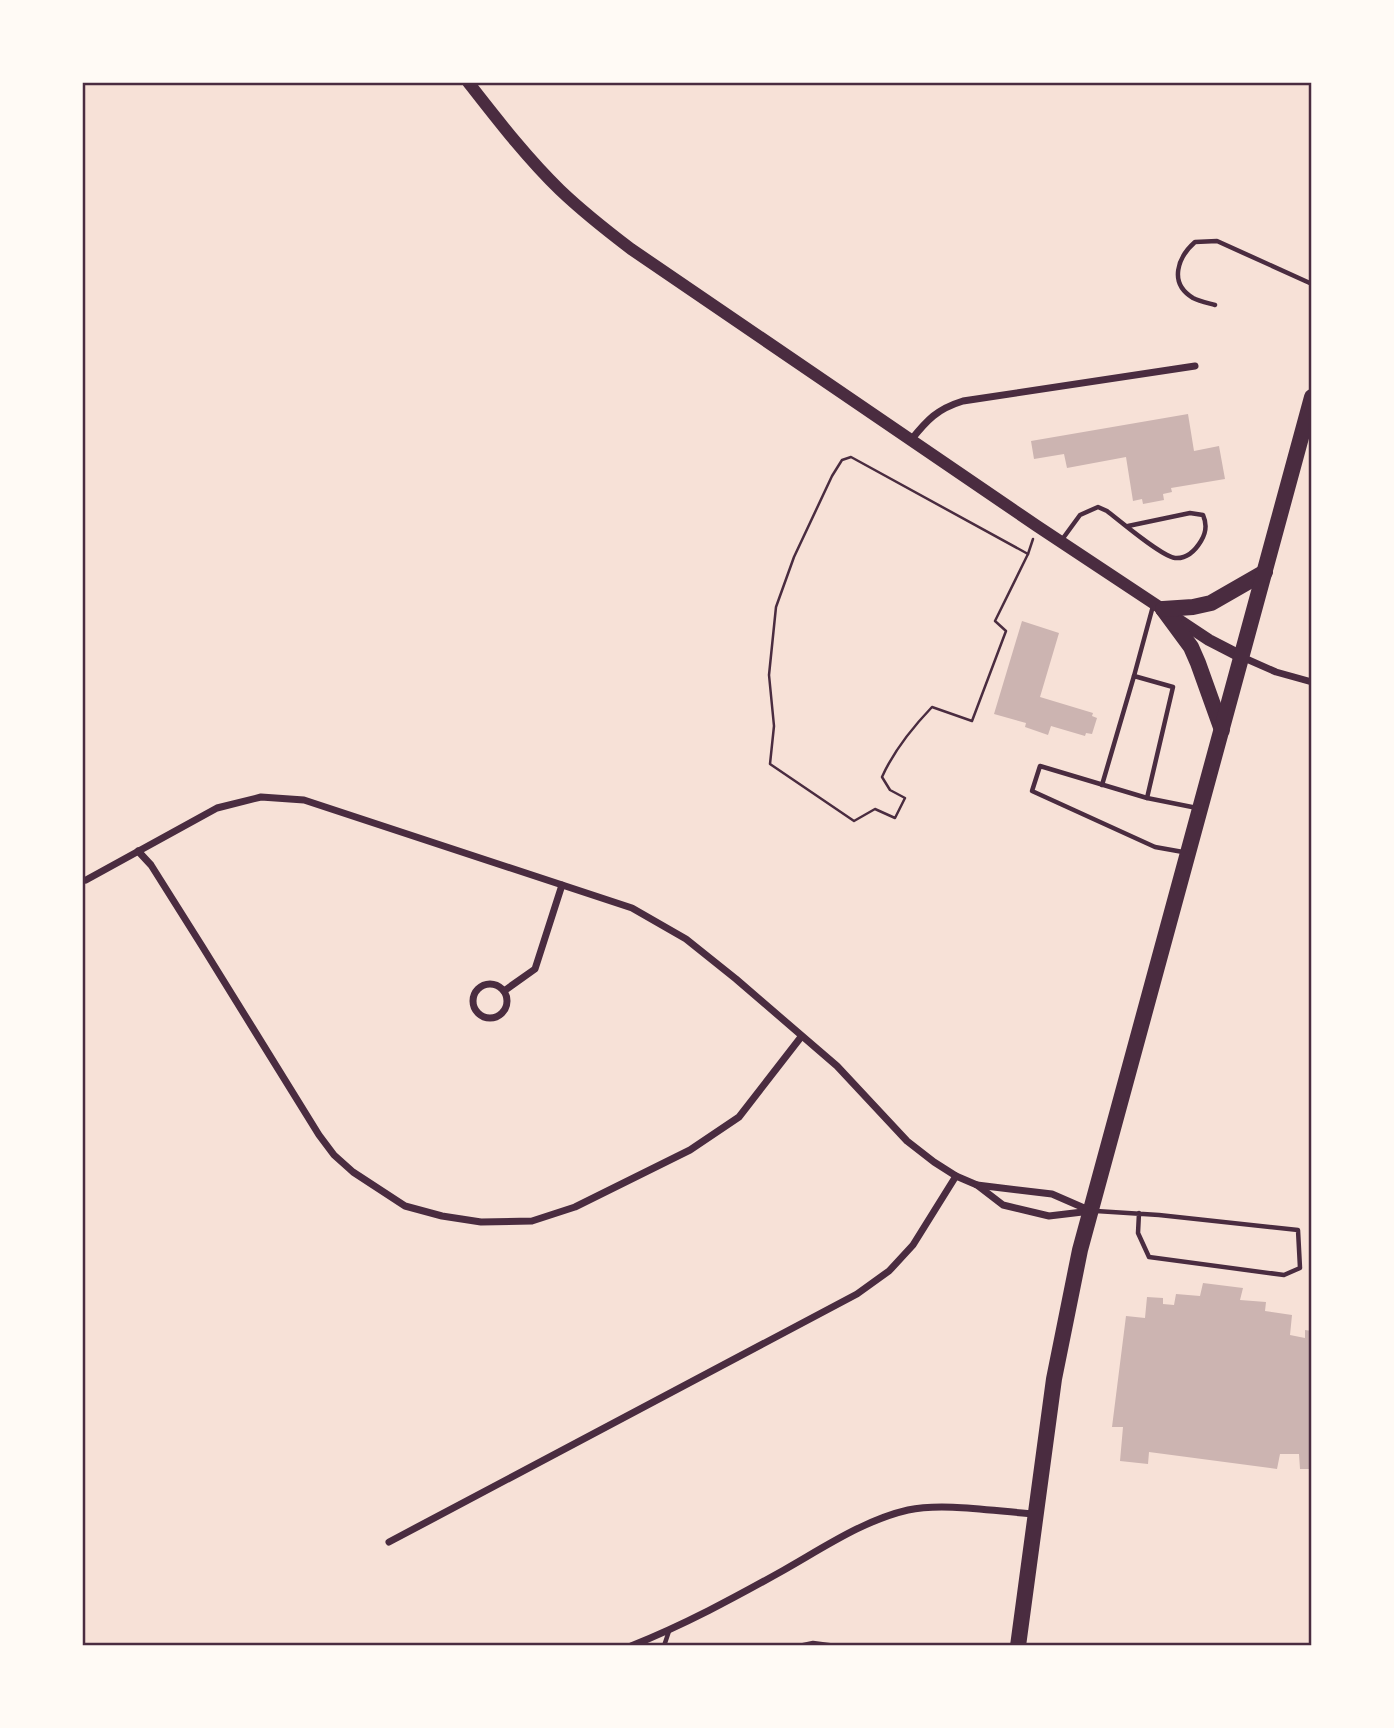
<svg xmlns="http://www.w3.org/2000/svg" width="1394" height="1728" font-family="Commissioner,sans-serif">
	<style>
		.building { fill: #ccb4b1 }
		.lines { fill: none; stroke-linecap: round; stroke-linejoin: round }
		.path { stroke: #4a2c40; stroke-width: 2.5 }
		.service { stroke: #4a2c40; stroke-width: 4.5 }
		.minor { stroke: #4a2c40; stroke-width: 7 }
		.tertiary { stroke: #4a2c40; stroke-width: 12 }
		.primary { stroke: #4a2c40; stroke-width: 16 }
		.neatline { fill: none; stroke: #4a2c40; stroke-width: 2.5 }
	</style>
	<rect width="100%" height="100%" fill="#f7e1d7"/>
	<g class="building">
		<polygon points="1188,414 1194,451 1219,446 1225,479 1171,488 1172,492 1163,494 1164,500 1143,504 1142,499 1133,501 1126,457 1067,468 1064,454 1034,459 1031,441"/>
		<polygon points="1022,621 1059,633 1040,697 1093,713 1092,716 1097,718 1092,734 1086,733 1085,736 1051,726 1048,735 1025,727 1026,723 994,714"/>
		<polygon points="1203,1283 1243,1288 1240,1300 1266,1302 1265,1311 1292,1315 1290,1335 1305,1338 1305,1330 1312,1331 1312,1469 1300,1469 1299,1454 1280,1454 1277,1469 1149,1452 1148,1464 1120,1461 1123,1427 1112,1427 1126,1316 1145,1318 1147,1297 1163,1298 1163,1304 1174,1305 1176,1294 1200,1296"/>
	</g>
	<g class="lines">
		<g class="path">
			<path d="M851,457L1028,554L995,621L1006,631L972,721L932,707C912,728 894,750 882,777L890,790L905,798L895,818L875,809L854,821L770,764L774,726L769,675L776,607L794,557L832,476L842,460Z"/>
			<polyline points="1028,554 1033,539"/>
		</g>
		<g class="service">
			<path d="M1215,305C1208,303 1199,301 1193,298C1168,283 1178,257 1195,242L1217,241L1312,284"/>
			<path d="M1061,541L1080,515L1098,507L1107,511C1120,521 1161,556 1175,558C1187,559 1195,551 1201,541C1206,533 1207,524 1203,515L1190,513L1128,526"/>
			<polyline points="1134,676 1153,606"/>
			<polyline points="1102,785 1134,676 1173,687 1147,798"/>
			<polyline points="1183,852 1155,847 1032,791 1040,766 1147,798 1197,808"/>
			<polyline points="1096,1211 1159,1215 1298,1230 1300,1268 1284,1275 1149,1257 1138,1233 1139,1213"/>
			<polyline points="664,1646 669,1631"/>
			<polyline points="799,1646 813,1643 836,1646"/>
		</g>
		<g class="minor">
			<path d="M911,440C927,420 937,409 963,401L1195,366"/>
			<polyline points="1242,657 1276,672 1312,682"/>
			<polyline points="138,851 151,865 202,946 319,1135 334,1155 353,1172 405,1206 442,1216 481,1222 532,1221 575,1207 690,1150 739,1117 801,1037"/>
			<polyline points="86,880 217,808 261,797 304,800 632,908 686,939 736,979 837,1066 907,1141 934,1162 956,1176 977,1185 1003,1205 1049,1216 1091,1211"/>
			<circle cx="490" cy="1001" r="17"/>
			<polyline points="504,991 535,969 562,885"/>
			<polyline points="977,1185 1052,1194 1091,1211"/>
			<polyline points="389,1542 857,1294 889,1271 913,1245 956,1176"/>
			<path d="M631,1646C684,1625 734,1598 784,1570C823,1548 864,1520 908,1510C944,1502 999,1512 1036,1514"/>
		</g>
		<path class="tertiary" d="M468,82C497,119 526,157 560,190C582,211 606,230 631,249L1037,526L1209,640L1242,657"/>
		<g class="primary">
			<polyline points="1163,609 1191,647 1198,663 1222,730"/>
			<polyline points="1163,609 1193,607 1211,603 1265,572"/>
			<polyline points="1018,1646 1054,1379 1080,1250 1312,397"/>
		</g>
	</g>
	<rect width="1394" height="1728" fill="none" stroke="#fffaf5" stroke-width="168"/>
	<rect x="84" y="84" width="1226" height="1560" class="neatline"/>
</svg>
